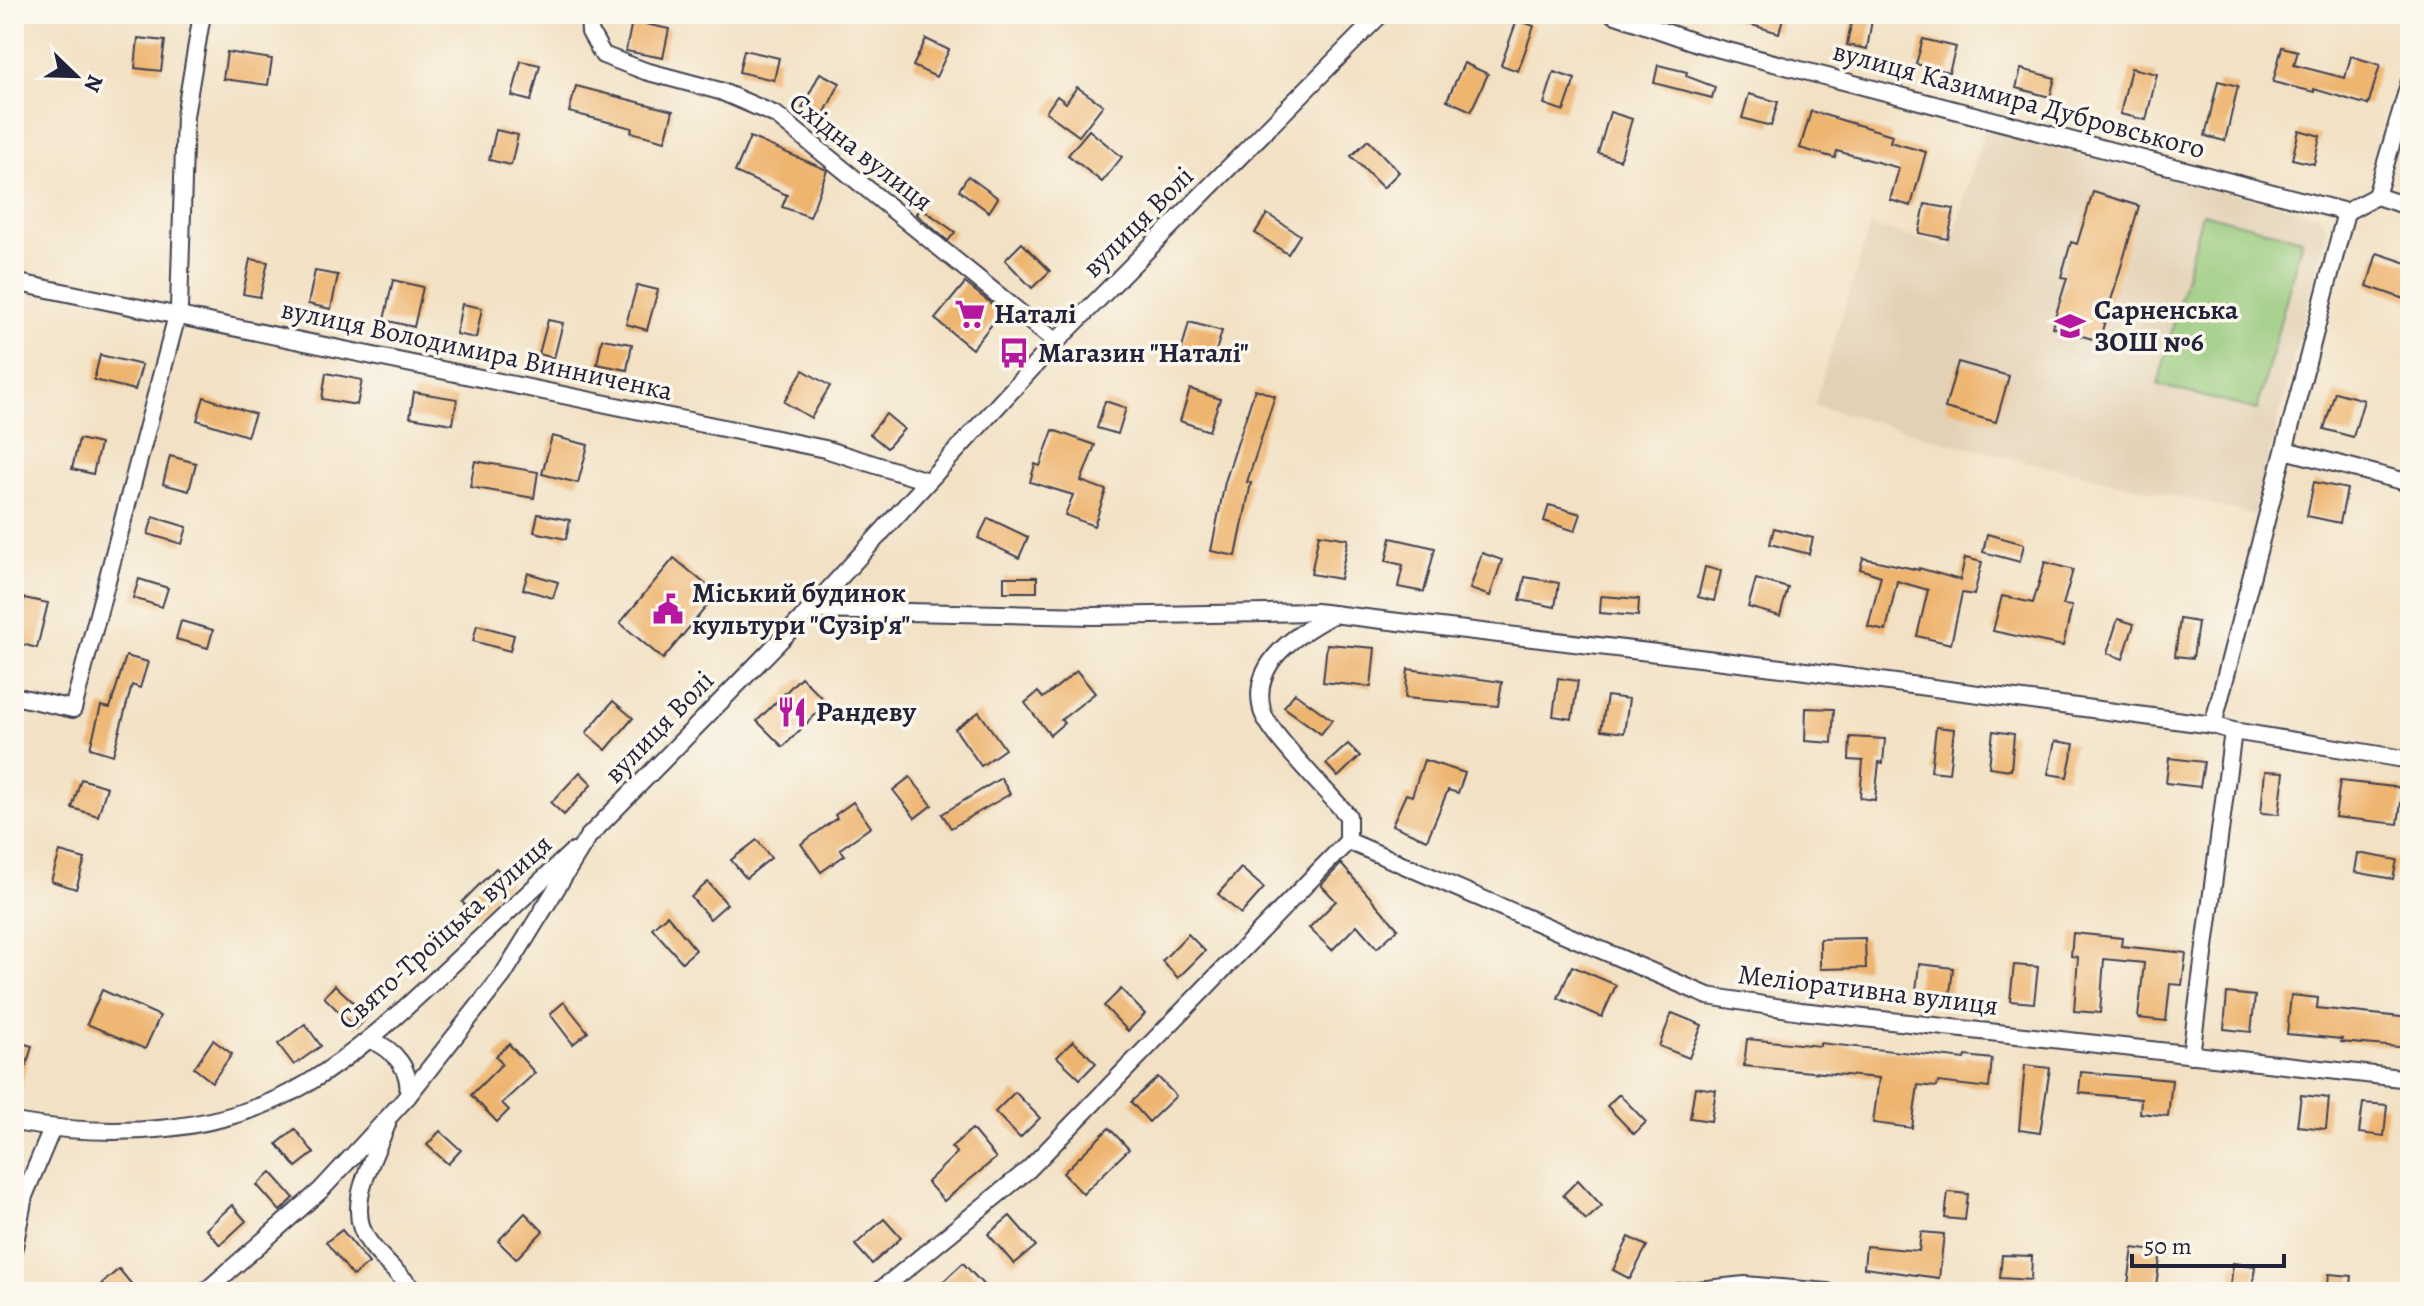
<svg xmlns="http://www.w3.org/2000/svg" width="2424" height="1306" font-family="Alegreya,serif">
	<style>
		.built { fill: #e3d1b5 }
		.green { fill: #95c879; stroke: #5c755a; stroke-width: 2 }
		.building { fill: #eeb571 }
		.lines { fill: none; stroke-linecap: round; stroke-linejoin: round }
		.minor-casing { stroke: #413f50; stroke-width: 20 }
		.minor { stroke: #fff; stroke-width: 16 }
		.labels { text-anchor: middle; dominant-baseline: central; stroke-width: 7; stroke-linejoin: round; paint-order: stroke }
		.street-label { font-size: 28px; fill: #22223b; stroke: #fbf7ec }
		.poi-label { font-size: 28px; font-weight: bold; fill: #22223b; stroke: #fbf7ec; text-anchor: start }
	</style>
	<rect width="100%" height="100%" fill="#fbf7ec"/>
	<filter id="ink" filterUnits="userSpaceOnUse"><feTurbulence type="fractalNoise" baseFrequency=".0125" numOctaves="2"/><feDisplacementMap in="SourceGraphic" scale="16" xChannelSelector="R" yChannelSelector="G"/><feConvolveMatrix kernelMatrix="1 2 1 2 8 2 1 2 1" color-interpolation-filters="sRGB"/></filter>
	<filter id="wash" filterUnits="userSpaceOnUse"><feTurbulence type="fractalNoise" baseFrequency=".006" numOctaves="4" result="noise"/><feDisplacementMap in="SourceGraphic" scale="32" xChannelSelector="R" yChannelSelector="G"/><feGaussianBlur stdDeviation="1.8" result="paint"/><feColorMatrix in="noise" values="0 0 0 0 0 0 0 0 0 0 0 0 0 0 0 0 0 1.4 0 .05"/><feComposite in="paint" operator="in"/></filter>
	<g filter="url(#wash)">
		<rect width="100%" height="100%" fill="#f2e1c4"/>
		<polygon class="built" points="1984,130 2318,214 2327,227 2254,515 1945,442 1814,405 1870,226 1950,247"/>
		<polygon class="green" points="2202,213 2302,239 2257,410 2158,385"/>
		<g id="blocks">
			<g class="building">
				<polygon points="1728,14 1784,14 1779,33 1728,18"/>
				<polygon points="1853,14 1873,14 1867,49 1847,45"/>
				<polygon points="1517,20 1534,26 1518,71 1501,65"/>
				<polygon points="632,21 669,29 663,58 626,51"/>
				<polygon points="138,38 165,41 161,71 135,68"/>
				<polygon points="926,39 949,50 936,77 913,66"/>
				<polygon points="1923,39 1956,47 1949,72 1916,64"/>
				<polygon points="2282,47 2298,51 2294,65 2345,78 2351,56 2380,65 2368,105 2314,89 2314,92 2273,82"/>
				<polygon points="744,50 779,58 774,80 739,72"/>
				<polygon points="227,52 272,59 268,85 223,79"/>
				<polygon points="521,61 540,65 531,101 512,96"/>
				<polygon points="1464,63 1488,74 1471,111 1447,100"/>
				<polygon points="1658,65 1687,72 1686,76 1715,87 1712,98 1654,83"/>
				<polygon points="2131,68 2157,74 2146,120 2120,114"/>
				<polygon points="2021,69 2055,78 2050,97 2016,88"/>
				<polygon points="1554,72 1575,79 1564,111 1544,104"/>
				<polygon points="820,73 840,83 822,118 802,108"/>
				<polygon points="2218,81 2238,86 2225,141 2205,136"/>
				<polygon points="576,86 673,111 665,141 631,132 632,128 569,112"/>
				<polygon points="1077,87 1103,105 1079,136 1046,112 1057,96 1066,103"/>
				<polygon points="1749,94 1778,102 1771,126 1742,118"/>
				<polygon points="1811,111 1892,135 1890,142 1926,152 1911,206 1890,200 1899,168 1837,151 1835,158 1800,148"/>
				<polygon points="1610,112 1632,119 1620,160 1598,153"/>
				<polygon points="496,130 518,135 511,165 489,160"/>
				<polygon points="1089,130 1122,157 1102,182 1068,155"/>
				<polygon points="2299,130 2320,136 2314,164 2292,159"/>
				<polygon points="750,137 827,170 810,217 782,207 787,195 735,172"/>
				<polygon points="1368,140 1399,172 1383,188 1351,156"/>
				<polygon points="968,176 998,198 989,212 959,190"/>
				<polygon points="2093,192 2139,206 2099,341 2052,327 2067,278 2061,277 2071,242 2077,244"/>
				<polygon points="1925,204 1954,209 1948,239 1919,233"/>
				<polygon points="921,208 955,232 948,241 916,214"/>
				<polygon points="1267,214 1300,235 1288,254 1255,233"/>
				<polygon points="1022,243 1050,271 1032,288 1005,260"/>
				<polygon points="2377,253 2410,264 2410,301 2367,286"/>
				<polygon points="250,259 268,262 260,297 243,294"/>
				<polygon points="315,271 338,275 331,309 308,304"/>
				<polygon points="393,280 423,287 414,327 384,320"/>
				<polygon points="965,283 1002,312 972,349 935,319"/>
				<polygon points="637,285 658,290 647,330 626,324"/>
				<polygon points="462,304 482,308 476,338 456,334"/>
				<polygon points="548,320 563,323 554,358 539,354"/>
				<polygon points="1189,322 1222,331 1213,361 1181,352"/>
				<polygon points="602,339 632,344 627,370 597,364"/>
				<polygon points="100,355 142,365 135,390 94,380"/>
				<polygon points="1958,362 2009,376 1996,422 1945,408"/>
				<polygon points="803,370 830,386 811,418 784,402"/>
				<polygon points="326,373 362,380 357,405 322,399"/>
				<polygon points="1190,389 1220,399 1209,431 1180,421"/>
				<polygon points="1255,389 1275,396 1247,482 1251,483 1236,556 1211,551 1225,482"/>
				<polygon points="414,392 457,399 453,424 410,417"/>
				<polygon points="2335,392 2364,400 2353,437 2324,429"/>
				<polygon points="204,397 255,414 247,436 197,420"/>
				<polygon points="1105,401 1126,408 1118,434 1097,428"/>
				<polygon points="886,414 904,429 887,448 870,434"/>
				<polygon points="1053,430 1095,445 1081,481 1106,490 1094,526 1065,515 1073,495 1030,482 1035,464 1040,466"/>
				<polygon points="552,436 588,445 578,483 542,474"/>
				<polygon points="79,439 100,444 93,474 72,469"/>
				<polygon points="170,456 196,463 189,491 163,484"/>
				<polygon points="475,461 538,472 534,498 470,487"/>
				<polygon points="2314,482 2347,489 2340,523 2307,516"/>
				<polygon points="1549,505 1581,514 1575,531 1544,521"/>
				<polygon points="538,514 570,520 566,539 534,532"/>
				<polygon points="153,517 187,527 182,544 148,534"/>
				<polygon points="988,518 1028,537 1019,558 978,538"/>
				<polygon points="1774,528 1813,538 1809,554 1770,544"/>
				<polygon points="1319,534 1348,539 1340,579 1311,574"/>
				<polygon points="1987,534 2024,544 2020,562 1983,552"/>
				<polygon points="1391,538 1435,548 1424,592 1398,587 1403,565 1386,561"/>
				<polygon points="1482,553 1502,560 1490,596 1470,589"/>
				<polygon points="674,558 717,594 663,659 620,623"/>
				<polygon points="1863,558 1919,570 1919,568 1960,580 1965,558 1982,562 1974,595 1962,593 1951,644 1917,636 1928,590 1897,581 1886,631 1868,627 1881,576 1860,569"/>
				<polygon points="2045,562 2073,570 2063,605 2072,606 2063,646 1993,631 2002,596 2033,603"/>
				<polygon points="1705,567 1721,571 1714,601 1698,597"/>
				<polygon points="528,573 558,582 553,598 523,589"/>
				<rect x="1004" y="577" width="33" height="15"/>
				<polygon points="1525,577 1559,583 1555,607 1520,600"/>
				<polygon points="139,579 168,588 162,607 133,598"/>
				<polygon points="1756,579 1788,588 1780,616 1748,607"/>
				<polygon points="1601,596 1639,599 1638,616 1600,613"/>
				<polygon points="24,598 48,603 37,648 14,642"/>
				<polygon points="2118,619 2134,624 2123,659 2107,653"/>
				<polygon points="2180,619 2198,622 2193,658 2175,656"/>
				<polygon points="181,621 213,630 208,648 176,639"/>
				<polygon points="477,625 514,635 510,651 473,641"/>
				<polygon points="1327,644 1375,648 1371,687 1323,682"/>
				<polygon points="126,656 148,662 140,688 132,685 113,755 90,748 101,706 110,708"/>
				<polygon points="1408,669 1502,682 1498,706 1405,698"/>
				<polygon points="1077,671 1095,693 1061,720 1064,723 1050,735 1025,703 1038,692 1043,698"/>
				<polygon points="801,677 827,703 783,747 757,721"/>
				<polygon points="1558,678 1578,681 1572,719 1553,716"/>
				<polygon points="1295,693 1332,720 1321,734 1284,707"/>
				<polygon points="1607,696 1629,699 1624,733 1601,730"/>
				<polygon points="613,701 633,718 606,750 586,733"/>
				<polygon points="1806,708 1834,709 1832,743 1805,741"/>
				<polygon points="979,712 1005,749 981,766 955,729"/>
				<polygon points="1936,727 1954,729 1949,773 1931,771"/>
				<polygon points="1993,731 2014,734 2011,770 1989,767"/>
				<polygon points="1850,737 1885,739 1883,763 1879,762 1875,800 1860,798 1863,761 1849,760"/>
				<polygon points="2055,741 2074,744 2067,777 2048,774"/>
				<polygon points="1348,744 1360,756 1338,777 1326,764"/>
				<polygon points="2169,758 2204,762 2200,787 2166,783"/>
				<polygon points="1424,760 1465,773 1458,793 1448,790 1427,840 1392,825 1406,794 1412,796"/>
				<polygon points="2265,771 2284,772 2279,814 2261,813"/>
				<polygon points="580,772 592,784 564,815 551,803"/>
				<polygon points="910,777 932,805 915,818 893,790"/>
				<polygon points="1001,778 1010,794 951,828 942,814"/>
				<polygon points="81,779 107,787 98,816 72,808"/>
				<polygon points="2340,781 2403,788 2398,824 2335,817"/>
				<polygon points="853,802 871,827 840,849 845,855 821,872 801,844 837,818 835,815"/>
				<polygon points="757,840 771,858 746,878 731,860"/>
				<polygon points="60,852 85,859 76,889 51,881"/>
				<polygon points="2358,853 2397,860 2393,879 2355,872"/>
				<polygon points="1341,864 1398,929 1377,948 1357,925 1332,950 1309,928 1336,901 1321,885"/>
				<polygon points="496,868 510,882 476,916 462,902"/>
				<polygon points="1241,868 1264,888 1241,914 1218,894"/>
				<polygon points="708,882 727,904 710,919 691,897"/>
				<polygon points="667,915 696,950 682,962 652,928"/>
				<polygon points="2073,933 2122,938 2121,946 2186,953 2182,985 2170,984 2166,1021 2138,1018 2144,963 2104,959 2100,1013 2074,1011 2078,957 2071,956"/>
				<polygon points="1188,934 1205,951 1178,978 1162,961"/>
				<polygon points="1865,938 1866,968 1820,969 1820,939"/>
				<polygon points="1919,964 1953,968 1950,995 1916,991"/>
				<polygon points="2014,965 2038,967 2034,1003 2010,1001"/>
				<polygon points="1572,966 1616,985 1602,1017 1558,998"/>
				<polygon points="335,985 368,1016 356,1029 324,997"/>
				<polygon points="1121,989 1145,1014 1128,1031 1104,1006"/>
				<polygon points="102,990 160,1016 145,1049 87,1024"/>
				<polygon points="2227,993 2255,996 2251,1032 2224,1029"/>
				<polygon points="2291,995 2318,998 2317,1008 2410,1018 2410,1048 2341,1042 2342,1039 2287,1034"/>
				<polygon points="564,1002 588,1032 573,1044 550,1014"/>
				<polygon points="1672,1013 1702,1025 1689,1058 1659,1046"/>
				<polygon points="305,1024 321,1046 294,1065 278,1044"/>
				<polygon points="1747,1039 1820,1046 1820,1043 1965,1059 1966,1056 1992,1059 1989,1088 1938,1082 1937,1087 1918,1085 1912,1128 1873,1123 1879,1078 1744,1066"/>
				<polygon points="213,1040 232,1054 212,1082 194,1068"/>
				<polygon points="14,1041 32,1046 19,1092 14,1091"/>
				<polygon points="1073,1041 1096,1063 1080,1079 1057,1057"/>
				<polygon points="509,1044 535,1073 502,1103 509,1110 497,1122 471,1095 502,1064 496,1056"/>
				<polygon points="2025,1065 2050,1068 2040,1133 2019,1130"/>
				<polygon points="2081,1072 2172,1080 2168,1116 2140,1113 2141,1099 2079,1093"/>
				<polygon points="1158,1077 1176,1096 1149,1122 1131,1102"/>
				<polygon points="1695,1087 1716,1090 1711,1121 1690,1118"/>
				<polygon points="1015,1092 1040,1118 1020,1138 995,1112"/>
				<polygon points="1619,1094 1646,1122 1634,1134 1607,1106"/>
				<polygon points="2301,1095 2329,1098 2326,1129 2297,1126"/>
				<polygon points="2363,1103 2387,1105 2384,1136 2359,1133"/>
				<polygon points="1109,1128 1129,1149 1083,1194 1063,1173"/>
				<polygon points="295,1129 314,1153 296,1167 277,1144"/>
				<polygon points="972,1129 996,1158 944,1201 927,1182 957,1153 951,1147"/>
				<polygon points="440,1131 461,1150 448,1164 427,1145"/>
				<polygon points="271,1172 294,1198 280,1211 257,1185"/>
				<polygon points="1578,1180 1602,1206 1586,1220 1563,1195"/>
				<polygon points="1948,1192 1968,1194 1965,1220 1945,1218"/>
				<polygon points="232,1205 246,1221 220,1245 206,1229"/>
				<polygon points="525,1213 543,1231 516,1259 498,1241"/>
				<polygon points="1010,1216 1036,1246 1014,1264 988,1234"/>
				<polygon points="884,1219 901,1238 872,1264 855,1245"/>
				<polygon points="342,1230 369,1263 353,1276 326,1242"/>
				<polygon points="1921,1232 1944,1234 1939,1278 1864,1268 1866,1246 1919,1251"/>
				<polygon points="1629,1237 1647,1246 1630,1279 1613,1270"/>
				<polygon points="2133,1248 2161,1252 2155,1292 2127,1292"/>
				<polygon points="2002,1255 2032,1256 2031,1280 2000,1278"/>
				<polygon points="963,1263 990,1292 932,1292"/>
				<polygon points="2233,1263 2255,1266 2252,1292 2230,1292"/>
				<polygon points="119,1269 138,1292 92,1292"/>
				<polygon points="2329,1274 2352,1276 2350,1292 2327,1292"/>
			</g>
		</g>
	</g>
	<g filter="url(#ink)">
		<use href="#blocks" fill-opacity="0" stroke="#413f50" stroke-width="2"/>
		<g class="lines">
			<g class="minor-casing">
				<g id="minor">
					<polyline points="589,14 590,32 603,55 645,71 720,91 776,115 1056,342"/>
					<polyline points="1613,14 1697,43 2346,212 2376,196 2410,207"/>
					<polyline points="2376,196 2410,81"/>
					<polyline points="14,282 825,449 927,481"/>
					<polyline points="2285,450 2410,483"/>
					<polyline points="810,610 1094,616 1316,612 1798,670 2213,725 2233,731 2410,760"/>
					<polyline points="14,696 73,709 179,308 185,116 202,14"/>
					<polyline points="2213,725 2346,212"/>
					<polyline points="1348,841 1708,996 1801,1011 2410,1079"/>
					<path d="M371,1040C394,1049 412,1070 408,1096"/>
					<polyline points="2191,1055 2233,731"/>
					<path d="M14,1122C111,1139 221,1135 308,1083C359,1052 401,1012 444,972C487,932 529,892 572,852"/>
					<path d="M387,1124C374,1159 343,1207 369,1242C382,1260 401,1276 416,1292"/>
					<polyline points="14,1247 24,1196 52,1129"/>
					<polyline points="205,1292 321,1190 407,1097 503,975 588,837 810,610 1056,342 1381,14"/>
					<path d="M878,1292L1029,1169L1348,841V816C1330,794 1267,732 1262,710C1250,661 1299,633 1334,614"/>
					<polyline points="1678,1292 1745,1285 1828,1292"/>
				</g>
			</g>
			<use href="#minor" class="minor"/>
		</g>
	</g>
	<defs>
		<g id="supermarket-bare" transform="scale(2.4)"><path d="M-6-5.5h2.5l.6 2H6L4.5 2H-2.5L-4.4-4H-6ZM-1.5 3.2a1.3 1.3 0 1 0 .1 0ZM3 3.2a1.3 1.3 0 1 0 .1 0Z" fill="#b5179e" stroke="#fbf7ec" stroke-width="2.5" paint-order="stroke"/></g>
		<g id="school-bare" transform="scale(2.4)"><path d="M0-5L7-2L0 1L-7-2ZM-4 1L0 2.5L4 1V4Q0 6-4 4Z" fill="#b5179e" stroke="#fbf7ec" stroke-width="2.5" paint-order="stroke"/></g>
		<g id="bus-bare" transform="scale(2.4)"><path d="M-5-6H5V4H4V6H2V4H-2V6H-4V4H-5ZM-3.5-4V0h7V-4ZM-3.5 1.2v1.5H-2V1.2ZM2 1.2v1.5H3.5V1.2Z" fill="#b5179e" stroke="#fbf7ec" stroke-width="2.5" paint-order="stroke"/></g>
		<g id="civic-bare" transform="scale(2.4)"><path d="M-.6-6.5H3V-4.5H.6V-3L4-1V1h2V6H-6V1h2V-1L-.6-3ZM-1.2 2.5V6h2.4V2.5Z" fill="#b5179e" stroke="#fbf7ec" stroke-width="2.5" paint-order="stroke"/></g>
		<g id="restaurant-bare" transform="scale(2.4)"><path d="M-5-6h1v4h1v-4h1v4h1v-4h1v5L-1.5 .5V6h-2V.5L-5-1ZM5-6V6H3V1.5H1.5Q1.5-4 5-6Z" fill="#b5179e" stroke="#fbf7ec" stroke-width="2.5" paint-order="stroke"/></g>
	</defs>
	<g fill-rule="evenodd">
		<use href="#supermarket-bare" x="970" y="314"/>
		<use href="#school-bare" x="2070" y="326"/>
		<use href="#bus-bare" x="1014" y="353"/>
		<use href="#civic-bare" x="668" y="609"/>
		<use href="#restaurant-bare" x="792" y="712"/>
	</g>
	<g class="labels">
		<g class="street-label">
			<text transform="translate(2019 100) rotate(15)">вулиця Казимира Дубровського</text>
			<text transform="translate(861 152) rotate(38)">Східна вулиця</text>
			<text transform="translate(1138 222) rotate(-45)">вулиця Волі</text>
			<text transform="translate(477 350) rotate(12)">вулиця Володимира Винниченка</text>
			<text transform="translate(659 727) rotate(-46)">вулиця Волі</text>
			<text transform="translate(445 932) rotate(-42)">Свято-Троїцька вулиця</text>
			<text transform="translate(1868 990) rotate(7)">Меліоративна вулиця</text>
		</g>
		<g class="poi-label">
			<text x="2094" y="310">Сарненська<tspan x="2094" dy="32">ЗОШ №6</tspan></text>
			<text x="994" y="314">Наталі</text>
			<text x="1038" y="353">Магазин "Наталі"</text>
			<text x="692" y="593">Міський будинок<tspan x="692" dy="32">культури "Сузір'я"</tspan></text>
			<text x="816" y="712">Рандеву</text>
		</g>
	</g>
	<rect width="2424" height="1306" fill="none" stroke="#fbf7ec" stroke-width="48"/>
	<g transform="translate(76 76) rotate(113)" stroke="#fbf7ec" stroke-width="6" paint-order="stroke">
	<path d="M0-6L14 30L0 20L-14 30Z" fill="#22223b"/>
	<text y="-12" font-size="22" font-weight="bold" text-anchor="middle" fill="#22223b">N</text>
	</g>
	<path d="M2132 1254v12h152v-12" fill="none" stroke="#22223b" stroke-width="4"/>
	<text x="2144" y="1254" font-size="24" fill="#22223b" stroke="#fbf7ec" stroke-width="6" paint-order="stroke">50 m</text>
</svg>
